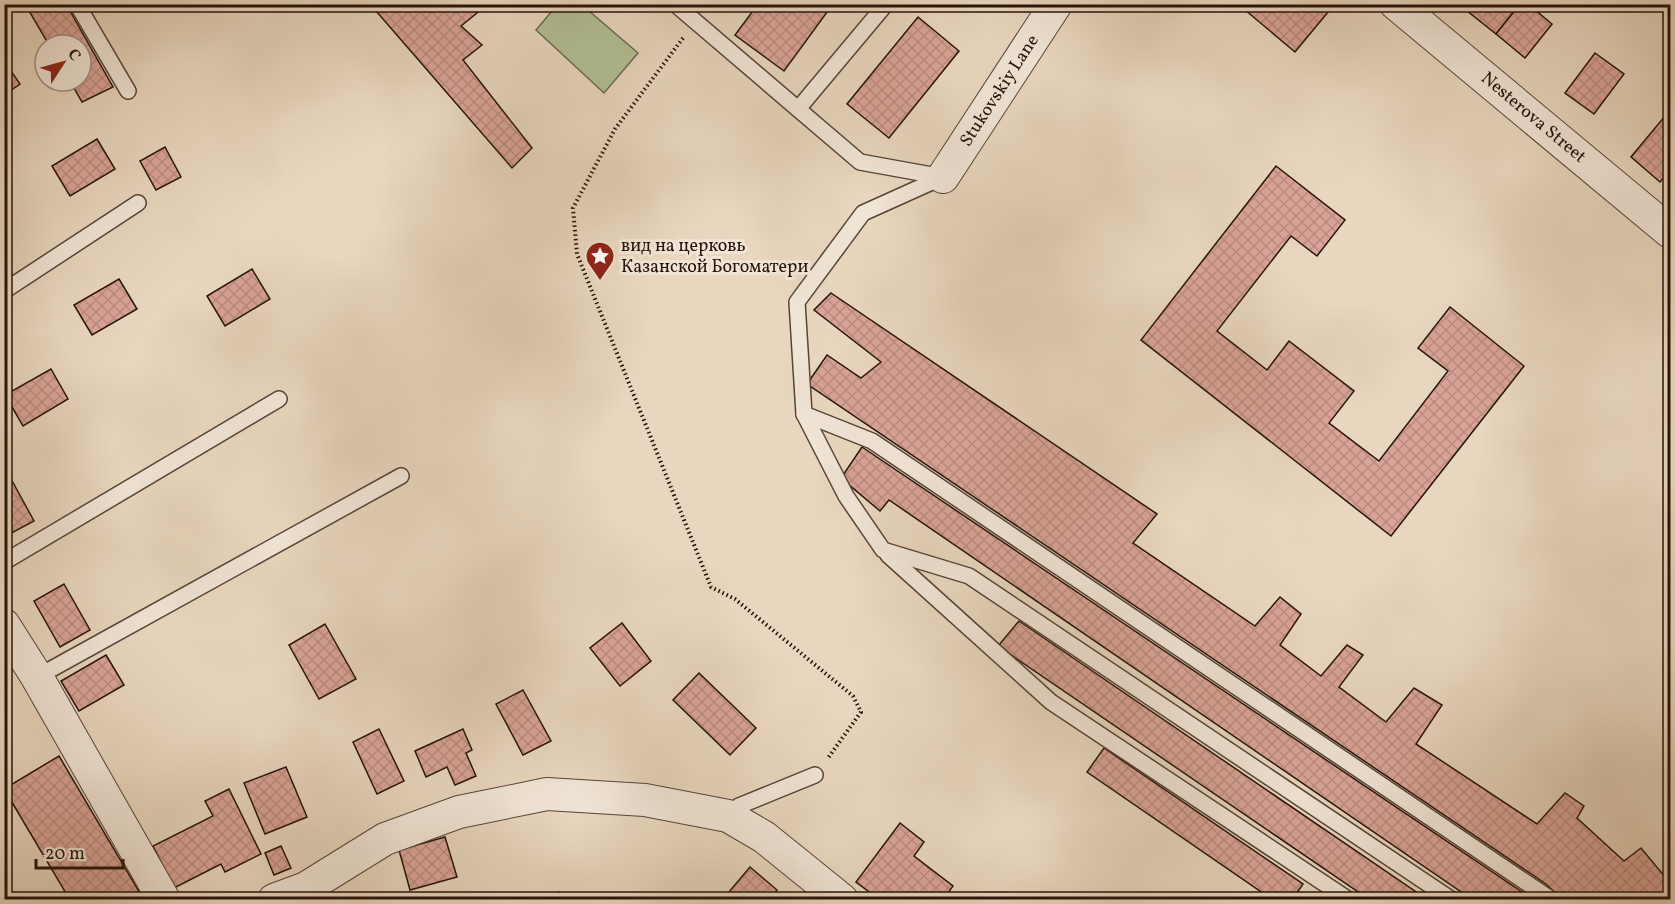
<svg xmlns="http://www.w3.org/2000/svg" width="1675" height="904" font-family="Vollkorn,serif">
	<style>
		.park { fill: #b2bf95; stroke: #6c6950; stroke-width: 1.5 }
		.building { fill: url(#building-cross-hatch); stroke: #26130b; stroke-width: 1.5 }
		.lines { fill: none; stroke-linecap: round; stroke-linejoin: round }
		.lane-casing { stroke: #564438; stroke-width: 18 }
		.street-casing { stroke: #564438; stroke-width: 34 }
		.path { stroke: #26130b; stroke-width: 4; stroke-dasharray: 1.5 3; stroke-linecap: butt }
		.lane { stroke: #f0e4d5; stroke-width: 15 }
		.street { stroke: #f0e4d5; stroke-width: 32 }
		.labels { text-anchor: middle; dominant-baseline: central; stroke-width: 6; stroke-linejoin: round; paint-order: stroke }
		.street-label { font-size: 18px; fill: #26130b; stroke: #f0e4d5 }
		.poi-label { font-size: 18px; fill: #26130b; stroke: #f0e4d5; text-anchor: start }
	</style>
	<defs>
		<pattern id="building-cross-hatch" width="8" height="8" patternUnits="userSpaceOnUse" patternTransform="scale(1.5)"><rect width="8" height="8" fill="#d9a396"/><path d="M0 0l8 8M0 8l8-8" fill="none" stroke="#ba8b80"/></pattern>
	</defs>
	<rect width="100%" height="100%" fill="#e8d6be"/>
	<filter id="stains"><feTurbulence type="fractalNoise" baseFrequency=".00333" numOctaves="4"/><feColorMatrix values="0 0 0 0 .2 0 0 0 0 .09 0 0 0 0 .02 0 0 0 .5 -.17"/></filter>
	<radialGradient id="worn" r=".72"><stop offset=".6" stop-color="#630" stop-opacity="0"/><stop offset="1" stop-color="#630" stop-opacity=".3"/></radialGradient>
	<polygon class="park" points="558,4 582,5 638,53 604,93 536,30"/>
	<g class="building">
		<polygon points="25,4 66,4 113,87 82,102 70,81 81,81 81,45 49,45"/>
		<polygon points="370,4 488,4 461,26 482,45 463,60 532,148 512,168"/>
		<polygon points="758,4 833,4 784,71 735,35"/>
		<polygon points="1238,4 1319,4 1328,12 1295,52"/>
		<polygon points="1470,4 1520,4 1496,34 1466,10"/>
		<polygon points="1520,4 1528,4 1552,24 1525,58 1496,34"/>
		<polygon points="918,17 959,51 889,138 847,104"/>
		<polygon points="1595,53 1624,74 1594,114 1565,93"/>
		<polygon points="4,61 20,84 4,95"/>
		<polygon points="1665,116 1670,120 1670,170 1660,182 1631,157"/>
		<polygon points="97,139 115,169 70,196 52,166"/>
		<polygon points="165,147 181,177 156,190 140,161"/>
		<polygon points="1276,166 1345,220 1317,256 1291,236 1217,331 1267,370 1289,341 1354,391 1329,423 1379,461 1448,371 1418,348 1450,307 1524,366 1391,536 1141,340"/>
		<polygon points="252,269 270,299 225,326 207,296"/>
		<polygon points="119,279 137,309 92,335 74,305"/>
		<polygon points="831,293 1157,514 1133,543 1255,626 1280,597 1301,614 1280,645 1321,676 1347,645 1363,655 1339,687 1386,722 1414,688 1442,705 1416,744 1537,824 1565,793 1584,806 1577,818 1624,861 1641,848 1670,883 1670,900 1563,900 1546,884 807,384 827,355 861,378 881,362 814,310"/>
		<polygon points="51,369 68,399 23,426 5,395"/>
		<polygon points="862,447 1534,900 1473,900 889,500 880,511 841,478"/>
		<polygon points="4,466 34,521 4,537"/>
		<polygon points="64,584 90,630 60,647 34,601"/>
		<polygon points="1019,621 1428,900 1370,900 998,646"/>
		<polygon points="622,623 651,661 620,686 590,648"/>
		<polygon points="325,624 356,679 319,699 289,645"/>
		<polygon points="106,655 124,685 79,711 61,681"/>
		<polygon points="699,673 756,728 730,755 673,700"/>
		<polygon points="523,690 551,741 523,755 496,704"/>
		<polygon points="379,729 404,781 377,794 353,742"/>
		<polygon points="463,729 472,750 466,753 476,776 455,785 447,767 426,777 415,751"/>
		<polygon points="1104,748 1303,884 1292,900 1273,900 1087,772"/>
		<polygon points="59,756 144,900 70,900 4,789"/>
		<polygon points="286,767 307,817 265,834 244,783"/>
		<polygon points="229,789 261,854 225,872 221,864 174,888 153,846 213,816 205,801"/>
		<polygon points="900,823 924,842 914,856 953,886 943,900 929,900 924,896 921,900 880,900 856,882"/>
		<polygon points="445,837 457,877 410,890 399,850"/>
		<polygon points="281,846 291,868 274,875 265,853"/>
		<polygon points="750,867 777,890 769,900 738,900 729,892"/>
		<polygon points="559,892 563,900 542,900"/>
	</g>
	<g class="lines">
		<g class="lane-casing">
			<g id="lane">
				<polyline points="77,4 128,91"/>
				<polyline points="675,4 860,162 943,177"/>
				<polyline points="798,109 886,4"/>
				<polyline points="943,177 863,213 797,302 804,414 872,441 1552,900"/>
				<polyline points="4,291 138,203"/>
				<polyline points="804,414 846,496 883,550 969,576 1452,900"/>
				<polyline points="888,555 1051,702 1349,900"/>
				<polyline points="4,562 279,399"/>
				<polyline points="37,677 401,476"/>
				<polyline points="728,816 739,806 815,775"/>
			</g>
		</g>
		<g class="street-casing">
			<g id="street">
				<polyline points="1396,4 1670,232"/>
				<polyline points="943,177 1056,4"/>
				<polyline points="4,625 37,677 164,900"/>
				<polyline points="274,900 306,888 385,839 459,812 547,794 645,800 728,816 764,837 842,900"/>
			</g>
		</g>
		<polyline class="path" points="683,38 615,129 573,208 577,254 711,587 735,599 853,696 861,712 828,758"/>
		<use href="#lane" class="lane"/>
		<use href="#street" class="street"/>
	</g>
	<defs>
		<g id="sight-pin" transform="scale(1.5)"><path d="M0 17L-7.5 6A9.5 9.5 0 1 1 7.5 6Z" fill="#8f2418" stroke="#f0e4d5"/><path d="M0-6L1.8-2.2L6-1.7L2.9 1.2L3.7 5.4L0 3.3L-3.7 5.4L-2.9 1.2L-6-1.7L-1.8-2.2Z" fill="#fff"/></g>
	</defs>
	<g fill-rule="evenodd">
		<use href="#sight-pin" x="600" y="256"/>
	</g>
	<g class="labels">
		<g class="street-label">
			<text transform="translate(1000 91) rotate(-57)">Stukovskiy Lane</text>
			<text transform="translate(1533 118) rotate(40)">Nesterova Street</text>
		</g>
		<g class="poi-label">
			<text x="621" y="246">вид на церковь<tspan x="621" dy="21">Казанской Богоматери</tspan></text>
		</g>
	</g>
	<rect width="1675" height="904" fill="none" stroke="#e8d6be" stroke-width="24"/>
	<rect x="6" y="6" width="1663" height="892" fill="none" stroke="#26130b" stroke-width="3"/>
	<rect x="12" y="12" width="1651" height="880" fill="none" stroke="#26130b" stroke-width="1.5"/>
	<g transform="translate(63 63) rotate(54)"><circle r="28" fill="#f0e4d5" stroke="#9f9084" stroke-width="1.5"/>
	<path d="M0-4.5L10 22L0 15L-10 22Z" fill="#8f2418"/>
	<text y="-9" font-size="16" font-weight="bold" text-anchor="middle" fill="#26130b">С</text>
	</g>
	<path d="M36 859v9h87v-9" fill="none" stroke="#26130b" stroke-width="3"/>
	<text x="45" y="859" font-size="18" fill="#26130b" stroke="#f0e4d5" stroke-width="4.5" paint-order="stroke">20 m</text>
	<rect width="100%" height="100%" filter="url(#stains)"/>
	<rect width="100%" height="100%" fill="url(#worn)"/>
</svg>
